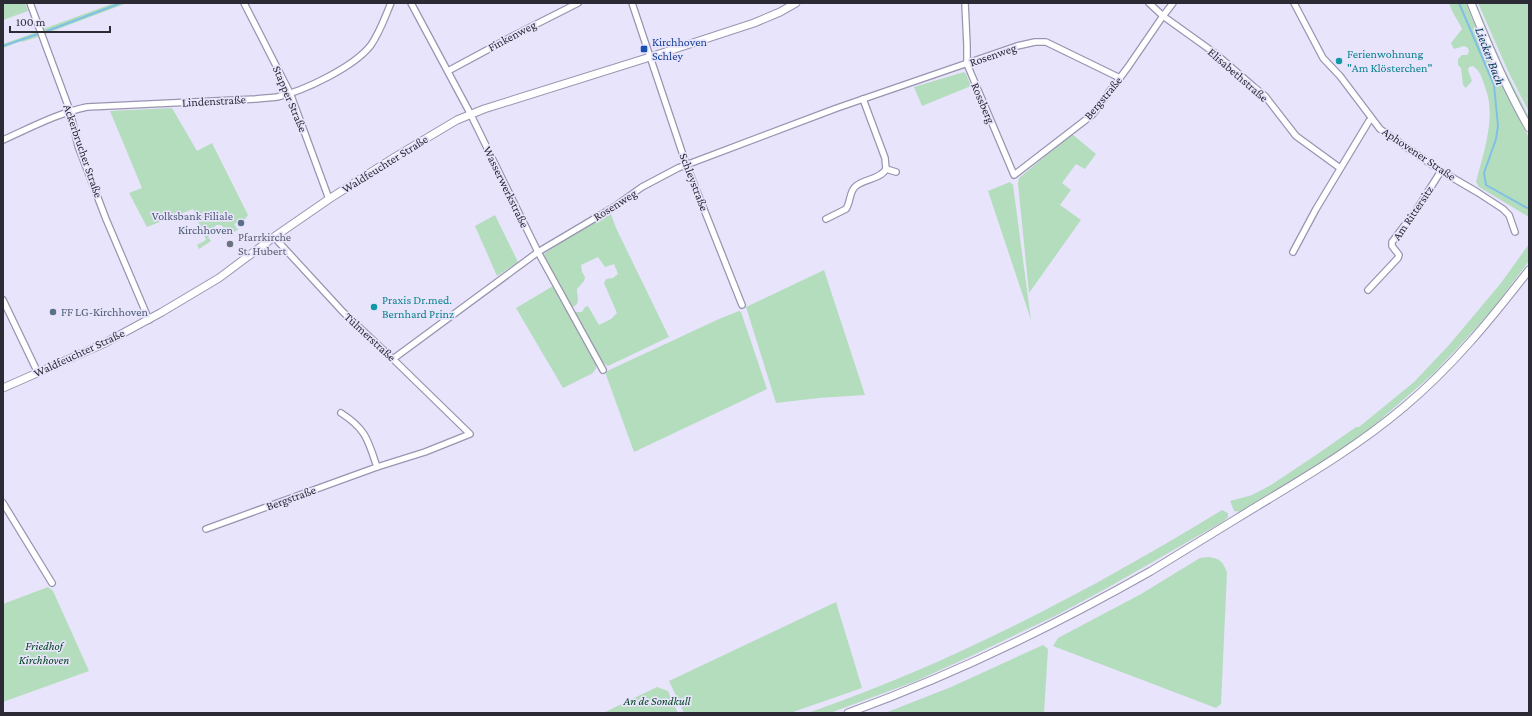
<svg xmlns="http://www.w3.org/2000/svg" width="1532" height="716" font-family="'Crimson Pro',serif">
	<style>
		.green { fill: #b4ddbd }
		.lines { fill: none; stroke-linecap: round; stroke-linejoin: round }
		.stream { stroke: #7fc0e4; stroke-width: 2 }
		.minor-casing { stroke: #9995b1; stroke-width: 8 }
		.tertiary-casing { stroke: #9995b1; stroke-width: 9 }
		.secondary-casing { stroke: #9995b1; stroke-width: 9 }
		.minor { stroke: #fff; stroke-width: 5.5 }
		.tertiary { stroke: #fff; stroke-width: 7 }
		.secondary { stroke: #fff; stroke-width: 7 }
		.transit-dot { fill: #1a4fb4; stroke: #e8e4fc; stroke-width: 1.5 }
		.culture-dot { fill: #0f9aa8; stroke: #e8e4fc; stroke-width: 1.5 }
		.service-dot { fill: #5c6f8a; stroke: #e8e4fc; stroke-width: 1.5 }
		.worship-dot { fill: #6b7280; stroke: #e8e4fc; stroke-width: 1.5 }
		.labels { text-anchor: middle; dominant-baseline: central; stroke-width: 3.5; stroke-linejoin: round; paint-order: stroke }
		.street-label { font-size: 12px; fill: #2c2a35; stroke: #e8e4fc }
		.transit-label { font-size: 12px; fill: #164399; stroke: #e8e4fc; text-anchor: start }
		.culture-label { font-size: 12px; fill: #0d838f; stroke: #e8e4fc; text-anchor: start }
		.service-label { font-size: 12px; fill: #4e5e75; stroke: #e8e4fc; text-anchor: end }
		.worship-label { font-size: 12px; fill: #5b616d; stroke: #e8e4fc; text-anchor: start }
		.park-label { font-size: 12px; font-style: italic; fill: #00441e; stroke: #e8e4fc }
		.water-label { font-size: 13px; font-style: italic; fill: #003850; stroke: #e8e4fc }
	</style>
	<rect width="100%" height="100%" fill="#e8e4fc"/>
	<g class="green">
		<polygon points="3,3 25,3 28,11 3,20"/>
		<polygon points="114,3 127,3 45,34 43,29"/>
		<path d="M1449,3H1466L1489,59L1529,138V217L1479,187L1476,182C1483,154 1495,122 1487,93C1486,90 1485,87 1484,84C1481,76 1480,71 1473,66L1469,67L1468,70L1472,81L1466,88L1463,85L1461,68L1458,65V59L1462,55H1467L1469,52L1468,48L1464,46L1454,49L1451,43L1462,29C1458,20 1452,13 1449,3Z"/>
		<polygon points="1474,3 1476,3 1503,66 1529,117 1529,121 1500,64"/>
		<polygon points="1478,3 1529,3 1529,112 1508,71"/>
		<polygon points="37,32 38,37 22,42 21,41 3,48 3,44"/>
		<polygon points="964,72 966,74 971,86 922,106 914,87"/>
		<polygon points="172,108 197,151 212,143 248,215 245,219 234,224 238,230 234,232 230,228 226,230 221,225 216,225 213,229 213,232 208,237 211,241 199,249 197,245 206,240 193,209 147,227 129,193 142,188 110,111"/>
		<polygon points="1072,134 1096,154 1085,169 1076,164 1062,183 1071,190 1060,205 1081,220 1029,293 1018,184 1019,178"/>
		<polygon points="1010,182 1013,185 1031,320 988,191"/>
		<path d="M610,211L616,228L669,337L608,366L602,362L576,316V312H582L585,307L588,306L599,325L611,319L617,313L604,283L606,279L613,278L618,274L614,264L605,267L598,257L581,265L582,272L585,277L584,281L577,289C577,297 581,303 573,307L546,264L544,254L567,237Z"/>
		<polygon points="495,215 518,262 497,276 475,226"/>
		<polygon points="1529,244 1529,261 1493,309 1464,341 1434,373 1372,427 1346,446 1241,512 1234,511 1230,501 1252,495 1271,485 1316,455 1356,427 1359,427 1414,382 1449,345 1501,283"/>
		<polygon points="824,270 865,395 819,398 776,403 746,307"/>
		<polygon points="553,286 596,365 596,368 593,373 563,388 516,308"/>
		<polygon points="739,311 741,312 767,389 634,452 605,372 719,319"/>
		<path d="M1222,510L1228,513V517L1224,521L1109,587L1055,616L969,657L916,681L830,713H808C953,663 1091,590 1222,510Z"/>
		<path d="M1209,557C1221,559 1222,561 1227,572L1221,704L1216,708L1053,646L1058,638L1141,594L1200,558Z"/>
		<polygon points="48,587 53,591 89,671 3,702 3,604"/>
		<polygon points="836,602 862,688 790,713 684,713 669,681"/>
		<polygon points="1043,645 1048,649 1044,713 885,713 951,687"/>
		<polygon points="657,687 668,691 678,713 603,713"/>
	</g>
	<g class="lines">
		<g class="stream">
			<polyline points="1459,3 1494,85 1498,126 1496,139 1484,173 1486,185 1529,209"/>
			<polyline points="47,31 121,3"/>
			<polyline points="3,46 38,34"/>
		</g>
		<g class="minor-casing">
			<g id="minor">
				<polyline points="30,3 70,111 78,146 106,219 149,320"/>
				<polyline points="244,3 290,93 329,199"/>
				<polyline points="411,3 470,113 538,252 603,370"/>
				<polyline points="632,3 686,164 742,305"/>
				<polyline points="965,3 967,45 967,64 1014,175 1092,115 1128,67 1163,16 1173,3"/>
				<polyline points="1149,3 1163,16 1216,54 1254,87 1265,96 1296,136 1340,168"/>
				<polyline points="1294,3 1323,58 1340,76 1380,129 1441,171 1477,192 1503,209 1509,215 1515,232"/>
				<polyline points="448,71 513,36 578,3"/>
				<path d="M3,140C30,128 58,113 87,107L256,99C263,98 270,98 277,97C304,91 354,67 371,45C380,32 385,17 391,3"/>
				<polyline points="886,169 896,172"/>
				<path d="M826,219L846,209C851,202 849,191 856,186C864,179 881,179 886,169L885,158L863,99"/>
				<polyline points="1293,252 1316,209 1369,121 1372,119"/>
				<polyline points="1368,290 1398,258 1399,255 1392,246 1392,242 1417,209 1441,171"/>
				<polyline points="3,300 38,373"/>
				<polyline points="393,359 538,252 614,207 642,187 678,168 837,108 1017,46 1035,42 1046,42 1120,78"/>
				<path d="M341,413C366,429 368,440 377,467"/>
				<polyline points="3,503 52,583"/>
				<polyline points="206,529 377,467 425,452 470,434 393,359 343,312 274,237"/>
			</g>
		</g>
		<g class="tertiary-casing">
			<polyline id="tertiary" points="3,388 103,344 162,312 219,278 274,237 329,199 395,157 457,120 484,109 650,57 754,23 780,12 796,3"/>
		</g>
		<g class="secondary-casing">
			<g id="secondary">
				<path d="M1471,3C1488,46 1506,88 1529,128"/>
				<path d="M848,713C953,675 1054,626 1151,571C1179,554 1207,537 1236,519C1293,484 1352,451 1404,407C1452,367 1491,319 1529,270"/>
			</g>
		</g>
		<use href="#minor" class="minor"/>
		<use href="#tertiary" class="tertiary"/>
		<use href="#secondary" class="secondary"/>
	</g>
	<rect class="transit-dot" x="640" y="45" width="8" height="8" rx="2"/>
	<g class="culture-dot">
		<circle cx="1339" cy="61" r="4"/>
		<circle cx="374" cy="307" r="4"/>
	</g>
	<g class="service-dot">
		<circle cx="241" cy="223" r="4"/>
		<circle cx="53" cy="312" r="4"/>
	</g>
	<circle class="worship-dot" cx="230" cy="244" r="4"/>
	<g class="labels">
		<g class="street-label">
			<text transform="translate(512 36) rotate(-28)">Finkenweg</text>
			<text transform="translate(993 55) rotate(-19)">Rosenweg</text>
			<text transform="translate(1238 75) rotate(41)">Elisabethstraße</text>
			<text transform="translate(1103 98) rotate(-50)">Bergstraße</text>
			<text transform="translate(290 99) rotate(67)">Stapper Straße</text>
			<text transform="translate(214 101) rotate(-3)">Lindenstraße</text>
			<text transform="translate(983 103) rotate(67)">Rossberg</text>
			<text transform="translate(83 151) rotate(71)">Ackerbrucher Straße</text>
			<text transform="translate(1419 154) rotate(34)">Aphovener Straße</text>
			<text transform="translate(385 164) rotate(-32)">Waldfeuchter Straße</text>
			<text transform="translate(694 182) rotate(69)">Schleystraße</text>
			<text transform="translate(506 187) rotate(64)">Wasserwerkstraße</text>
			<text transform="translate(615 205) rotate(-32)">Rosenweg</text>
			<text transform="translate(1413 213) rotate(-56)">Am Rittersitz</text>
			<text transform="translate(370 337) rotate(43)">Tülmerstraße</text>
			<text transform="translate(79 353) rotate(-25)">Waldfeuchter Straße</text>
			<text transform="translate(291 498) rotate(-20)">Bergstraße</text>
		</g>
		<g class="transit-label">
			<text x="652" y="42">Kirchhoven<tspan x="652" dy="14">Schley</tspan></text>
		</g>
		<g class="culture-label">
			<text x="1347" y="54">Ferienwohnung<tspan x="1347" dy="14">"Am Klösterchen"</tspan></text>
			<text x="382" y="300">Praxis Dr.med.<tspan x="382" dy="14">Bernhard Prinz</tspan></text>
		</g>
		<g class="service-label">
			<text x="233" y="216">Volksbank Filiale<tspan x="233" dy="14">Kirchhoven</tspan></text>
			<text x="61" y="312" text-anchor="start">FF LG-Kirchhoven</text>
		</g>
		<g class="worship-label">
			<text x="238" y="237">Pfarrkirche<tspan x="238" dy="14">St. Hubert</tspan></text>
		</g>
		<g class="park-label">
			<text x="44" y="646">Friedhof<tspan x="44" dy="14">Kirchhoven</tspan></text>
			<text x="657" y="701">An de Sondkull</text>
		</g>
		<g class="water-label">
			<text transform="translate(1490 56) rotate(69)">Liecker Bach</text>
		</g>
	</g>
	<rect width="1532" height="716" fill="none" stroke="#2c2a35" stroke-width="8"/>
	<path d="M10 26v6h100v-6" fill="none" stroke="#2c2a35" stroke-width="2"/>
	<text x="16" y="26" font-size="12" fill="#2c2a35" stroke="#e8e4fc" stroke-width="3" paint-order="stroke">100 m</text>
</svg>
